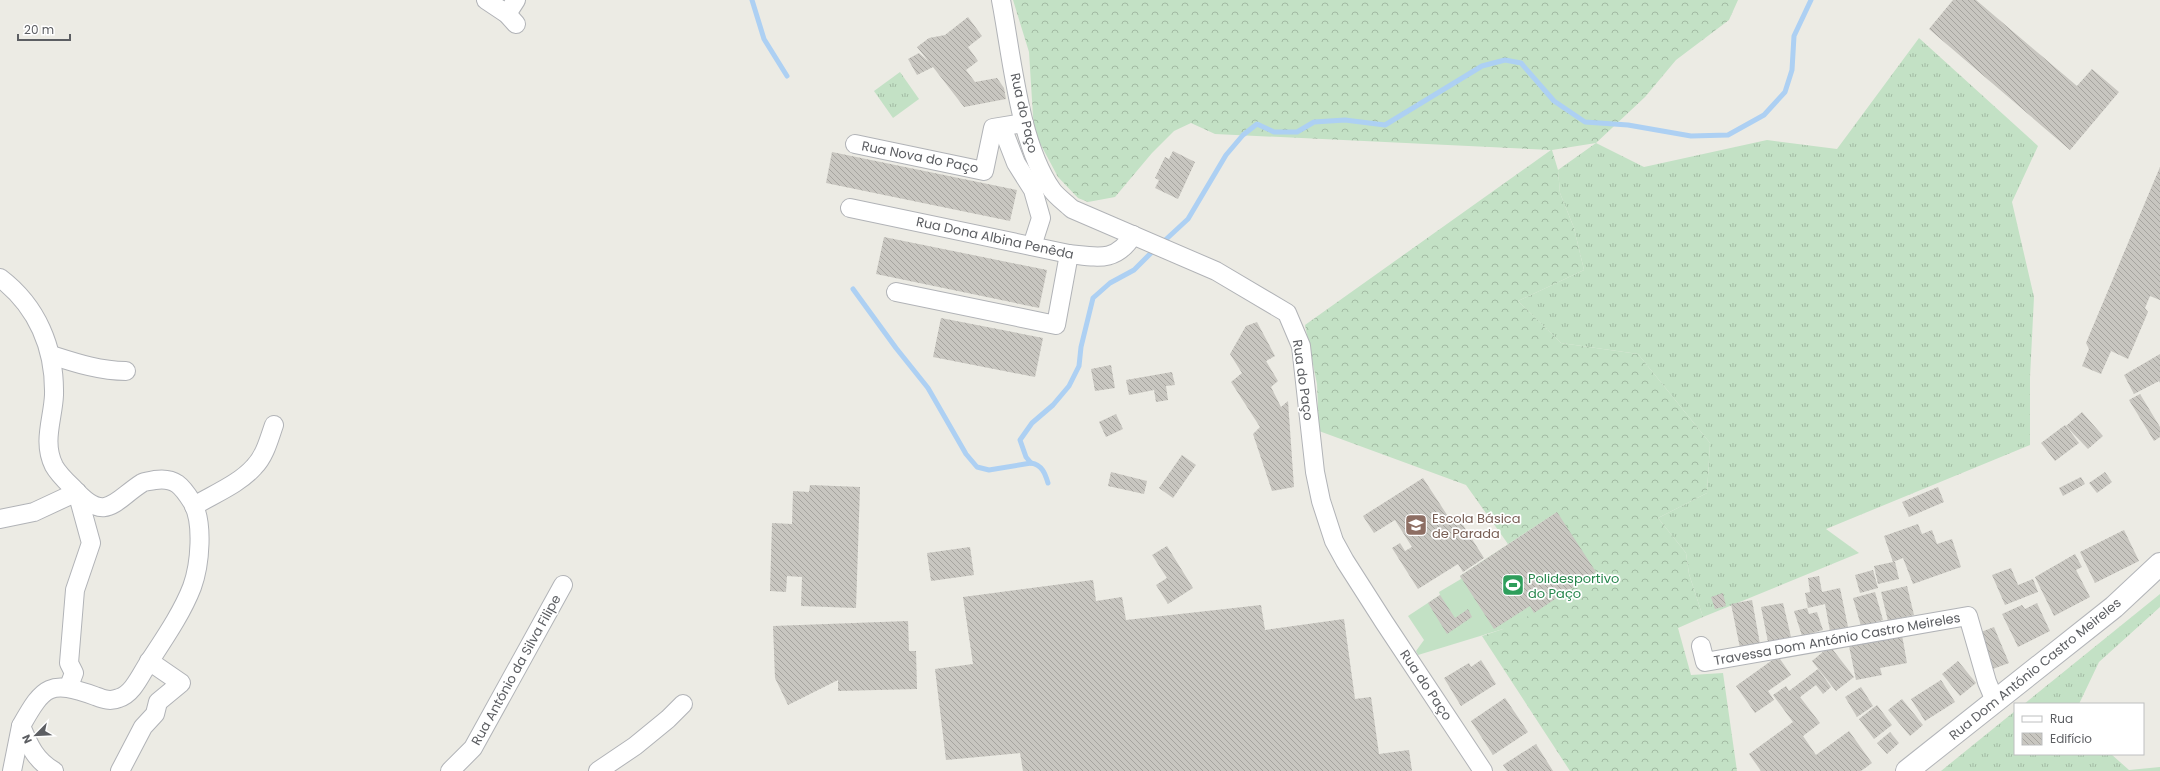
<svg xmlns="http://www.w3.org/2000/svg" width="2160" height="771" font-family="Poppins,sans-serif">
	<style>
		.grass { fill: url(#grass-tufts) }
		.forest { fill: url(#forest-crowns) }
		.pitch { fill: #c3e1c5 }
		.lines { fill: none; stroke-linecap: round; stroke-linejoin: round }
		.stream { stroke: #add0f3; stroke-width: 5 }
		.building { fill: url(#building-back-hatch) }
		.street-casing { stroke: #b1b3b7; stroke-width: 20 }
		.secondary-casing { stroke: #b3b5b9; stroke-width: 24 }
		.street { stroke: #fff; stroke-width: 18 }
		.secondary { stroke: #fff; stroke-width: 22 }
		.labels { text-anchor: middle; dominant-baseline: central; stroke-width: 3.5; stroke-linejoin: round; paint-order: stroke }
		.street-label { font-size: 13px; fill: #5c5e62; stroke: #fff }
		.education-label { font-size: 13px; fill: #785e54; stroke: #fff; text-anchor: start }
		.leisure-label { font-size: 13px; fill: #27864d; stroke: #fff; text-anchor: start }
	</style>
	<defs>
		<pattern id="grass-tufts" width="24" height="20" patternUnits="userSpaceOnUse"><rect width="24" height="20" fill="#c3e1c5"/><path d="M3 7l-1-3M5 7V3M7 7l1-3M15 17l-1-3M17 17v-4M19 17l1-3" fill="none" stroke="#a2baa3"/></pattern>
		<pattern id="forest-crowns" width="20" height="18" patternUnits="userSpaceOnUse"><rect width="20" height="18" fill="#c3e1c5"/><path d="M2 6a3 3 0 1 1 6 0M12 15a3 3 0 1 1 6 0" fill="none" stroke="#a2baa3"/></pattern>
		<pattern id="building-back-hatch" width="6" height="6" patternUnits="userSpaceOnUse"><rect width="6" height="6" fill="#c8c6c0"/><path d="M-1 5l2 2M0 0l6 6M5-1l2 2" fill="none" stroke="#a6a49f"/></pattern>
	</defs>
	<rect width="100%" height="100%" fill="#ecebe4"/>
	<g class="grass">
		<polygon points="1919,38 2038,146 2012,202 2034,297 2030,377 2030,445 1826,529 1859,553 1703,617 1689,574 1686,553 1658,518 1707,493 1710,443 1638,354 1561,343 1518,301 1584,270 1574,228 1560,193 1558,170 1596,143 1644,167 1767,140 1837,149"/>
		<polygon points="900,72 919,99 893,118 874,91"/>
		<polygon points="2160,594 2160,607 2099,662 2079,704 2024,704"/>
		<polygon points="2015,711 2015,754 2111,754 2129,770 2160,767 2160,771 1941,771"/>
	</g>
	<polygon class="forest" points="1013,0 1738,0 1729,20 1676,60 1645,97 1596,143 1552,150 1558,170 1560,193 1574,228 1584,270 1518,301 1561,343 1638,354 1710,443 1707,493 1658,518 1686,553 1689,574 1703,617 1678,628 1691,675 1723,673 1737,771 1570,771 1482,636 1503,629 1557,512 1508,544 1466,485 1319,431 1317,384 1305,325 1551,150 1215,134 1191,123 1174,131 1152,153 1115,197 1088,202 1078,198 1058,177 1034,132 1029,52"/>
	<polygon class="pitch" points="1557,512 1596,572 1534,613 1503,629 1418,655 1416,651 1424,640 1408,616 1440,595 1439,592 1461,579 1460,576"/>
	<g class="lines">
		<g class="stream">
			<polyline points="752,0 764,39 787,76"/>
			<polyline points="1161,244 1188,219 1226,155 1243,135 1257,124 1274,132 1297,132 1314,122 1345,120 1385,125 1482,66 1505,60 1521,63 1554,101 1585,122 1628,125 1691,136 1728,135 1764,115 1785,92 1792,70 1794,36 1811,0"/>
			<path d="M853,289L896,348L928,388L966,454L977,467L989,470L1031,463C1042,465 1045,473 1048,483"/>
			<polyline points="1031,463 1026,457 1020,440 1032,423 1053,405 1069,386 1079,366 1081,347 1093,298 1110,283 1134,270 1155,249"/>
		</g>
	</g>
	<g class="building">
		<polygon points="1953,0 1976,0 2077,86 2092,69 2119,92 2070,150 1929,29"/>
		<polygon points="968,17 982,36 968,47 978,61 966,70 975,82 997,78 1004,88 1006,99 964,107 933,67 917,75 908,59 919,53 929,62 917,47 929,38 945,35"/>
		<polygon points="1173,151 1195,162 1178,199 1155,188 1159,180 1155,178 1165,157 1169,159"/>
		<polygon points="832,152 1017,190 1010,221 826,183"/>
		<polygon points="2160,167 2160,300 2150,296 2145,308 2148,312 2128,359 2111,351 2101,374 2082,366 2089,349 2086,343"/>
		<polygon points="884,237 1047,270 1039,308 876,274"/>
		<polygon points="941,318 1043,338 1035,377 933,357"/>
		<polygon points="1257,322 1275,356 1266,361 1278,381 1271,387 1281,407 1288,401 1294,487 1272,491 1253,434 1260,427 1231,382 1242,373 1230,354 1246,326"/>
		<polygon points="2160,354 2160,383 2159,381 2134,394 2124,375"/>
		<polygon points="1111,365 1115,388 1095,391 1091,369"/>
		<polygon points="1172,372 1175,385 1166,386 1168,400 1156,402 1154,390 1129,395 1126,380"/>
		<polygon points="2140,394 2160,427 2160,437 2154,441 2129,400"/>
		<polygon points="2082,412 2103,436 2088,449 2066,426"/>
		<polygon points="1116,414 1123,429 1106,437 1099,422"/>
		<polygon points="2065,425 2079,443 2055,461 2041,443"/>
		<polygon points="1182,455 1196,465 1173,498 1159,488"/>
		<polygon points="1111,472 1147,481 1144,494 1108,486"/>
		<polygon points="2105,472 2112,482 2097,493 2089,483"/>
		<polygon points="2081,477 2085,484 2063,496 2059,488"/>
		<polygon points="1423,478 1451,521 1458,517 1484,558 1463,572 1458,564 1418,589 1392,548 1400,543 1405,551 1412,547 1395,520 1374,533 1363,516"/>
		<polygon points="810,485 860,487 856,608 801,606 802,577 787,576 786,592 770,591 772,523 792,524 793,491 809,492"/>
		<polygon points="1938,487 1944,502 1909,517 1902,502"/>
		<polygon points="1557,512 1596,572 1534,613 1530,606 1494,629 1460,576"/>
		<polygon points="1918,524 1922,534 1932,530 1937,544 1952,539 1961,567 1913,584 1903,558 1893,562 1884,536"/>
		<polygon points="2124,530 2139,561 2095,583 2080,552"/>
		<polygon points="1167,546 1193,588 1168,604 1156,585 1167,578 1152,555"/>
		<polygon points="970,547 974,575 931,581 927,553"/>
		<polygon points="2075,554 2082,567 2076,570 2090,597 2054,616 2035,577"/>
		<polygon points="1893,562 1895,562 1899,579 1878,584 1874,566"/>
		<polygon points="2011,568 2018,585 2033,579 2038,592 2005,605 1992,575"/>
		<polygon points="1873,570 1878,588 1860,593 1855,575"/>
		<polygon points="1819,576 1822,592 1840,588 1848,627 1830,631 1825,604 1808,608 1805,593 1810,592 1808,578"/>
		<polygon points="1093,580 1096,601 1122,597 1126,620 1261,605 1265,630 1344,619 1355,699 1371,697 1379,754 1409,750 1412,771 1023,771 1020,753 946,760 935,669 973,664 963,597"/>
		<polygon points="1907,586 1914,615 1888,621 1881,592"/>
		<polygon points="1875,592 1883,620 1861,626 1853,598"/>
		<polygon points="1723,593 1726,606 1715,609 1711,597"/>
		<polygon points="1440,595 1455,618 1468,609 1472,617 1447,634 1428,603"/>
		<polygon points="1752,600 1760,644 1740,648 1731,604"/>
		<polygon points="1783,603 1791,637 1768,642 1761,607"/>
		<polygon points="2037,603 2050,631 2018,647 2002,614 2022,605 2025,609"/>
		<polygon points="1807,608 1809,614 1817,612 1823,630 1802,636 1794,611"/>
		<polygon points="908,621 909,651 916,651 917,689 838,691 838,680 788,705 775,678 773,626"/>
		<polygon points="1994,627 2009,663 1990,670 1976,634"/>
		<polygon points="1902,635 1907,663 1880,668 1882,675 1856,680 1849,646"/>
		<polygon points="1830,646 1854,677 1836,691 1812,661"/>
		<polygon points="1778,656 1791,675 1768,691 1774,700 1755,713 1736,686"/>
		<polygon points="1481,660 1496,684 1461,706 1444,678 1469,663 1471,667"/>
		<polygon points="1958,661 1976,683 1960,696 1942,674"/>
		<polygon points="1818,669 1831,687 1823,694 1816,685 1800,697 1820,723 1803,736 1816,755 1849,731 1872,763 1861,771 1761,771 1749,754 1793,722 1773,695 1786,686 1789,691"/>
		<polygon points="1941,680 1955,702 1925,721 1911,699"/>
		<polygon points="1861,687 1873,706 1857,717 1845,697"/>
		<polygon points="1505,698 1528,732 1493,755 1471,721"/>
		<polygon points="1902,699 1923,725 1910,736 1888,710"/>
		<polygon points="1877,705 1892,725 1874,739 1859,719"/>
		<polygon points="1890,732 1899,743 1887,754 1877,743"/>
		<polygon points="1536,744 1553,771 1507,771 1503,765"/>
	</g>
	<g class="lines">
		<g class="street-casing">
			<g id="street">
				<polyline points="486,0 507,14 516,24"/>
				<path d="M1001,0C1012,57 1019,143 1052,190C1057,197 1066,203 1072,209L1216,271L1287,313L1301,346L1315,472L1321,501L1334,541L1345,561L1384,622L1483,771"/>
				<polyline points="507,14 516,0"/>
				<polyline points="1002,127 1016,163 1033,190 1041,218 1032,246"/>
				<polyline points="855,144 984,171 993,128 1024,123"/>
				<path d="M850,208L1069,254C1097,257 1116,263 1133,235"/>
				<path d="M0,278C37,306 55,348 54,395C53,419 42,442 54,466C59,475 68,483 75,490C106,524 115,500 142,483C145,481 151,481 155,480C175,477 182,486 192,502C204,522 200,565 192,587C182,613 164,639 149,662C141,674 133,694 119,698C110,702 103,699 95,696C50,680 44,685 21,726C29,745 35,760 54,771"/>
				<polyline points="896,292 1056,325 1069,254"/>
				<path d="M51,355C76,363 100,371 126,371"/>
				<path d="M194,506C214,494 239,484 254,467C265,456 269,439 274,425"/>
				<polyline points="0,519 34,512 77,492 91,543 75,590 69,663 74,673 69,686"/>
				<polyline points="1701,646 1705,662 1968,616 1987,682 1995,701"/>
				<polyline points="12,771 21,726"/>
				<polyline points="120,771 143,727 155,714 158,702 181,683 149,661"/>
				<polyline points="450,771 473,748 563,585"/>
				<polyline points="598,771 635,746 668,719 683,704"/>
			</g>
		</g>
		<g class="secondary-casing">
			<polyline id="secondary" points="1907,771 2114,607 2160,564"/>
		</g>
		<use href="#street" class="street"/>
		<use href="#secondary" class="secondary"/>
	</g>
	<defs>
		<g id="school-square" transform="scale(1.15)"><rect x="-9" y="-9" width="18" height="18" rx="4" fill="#8d6e63" stroke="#fff"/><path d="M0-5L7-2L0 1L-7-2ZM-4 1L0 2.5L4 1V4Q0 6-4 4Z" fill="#fff"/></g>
		<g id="stadium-square" transform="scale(1.15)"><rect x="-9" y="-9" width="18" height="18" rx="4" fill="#2e9e5b" stroke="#fff"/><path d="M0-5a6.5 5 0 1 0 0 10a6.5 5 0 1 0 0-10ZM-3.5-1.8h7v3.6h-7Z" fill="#fff"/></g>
	</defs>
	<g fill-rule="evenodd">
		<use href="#school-square" x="1416" y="525"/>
		<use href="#stadium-square" x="1513" y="585"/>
	</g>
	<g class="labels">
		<g class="street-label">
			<text transform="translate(1024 113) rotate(77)">Rua do Paço</text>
			<text transform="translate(920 157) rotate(11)">Rua Nova do Paço</text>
			<text transform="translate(995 238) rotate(12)">Rua Dona Albina Penêda</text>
			<text transform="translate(1303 380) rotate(82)">Rua do Paço</text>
			<text transform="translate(1837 639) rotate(-10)">Travessa Dom António Castro Meireles</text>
			<text transform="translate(2035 669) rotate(-39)">Rua Dom António Castro Meireles</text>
			<text transform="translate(516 670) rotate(-61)">Rua António da Silva Filipe</text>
			<text transform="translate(1426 685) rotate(56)">Rua do Paço</text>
		</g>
		<g class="education-label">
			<text x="1432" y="518">Escola Básica<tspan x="1432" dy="15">de Parada</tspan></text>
		</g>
		<g class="leisure-label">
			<text x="1528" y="578">Polidesportivo<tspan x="1528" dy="15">do Paço</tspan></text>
		</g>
	</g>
	<rect x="2014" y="703" width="130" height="52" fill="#ffffff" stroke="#bebfc0"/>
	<rect x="2022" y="716" width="20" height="6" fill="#ffffff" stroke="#bebfc0"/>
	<text x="2050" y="723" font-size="12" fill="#5c5e62">Rua</text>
	<rect x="2022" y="733" width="20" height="12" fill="url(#building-back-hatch)" stroke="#bebfc0"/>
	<text x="2050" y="743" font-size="12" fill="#5c5e62">Edifício</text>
	<g transform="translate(36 735) rotate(246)" stroke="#ffffff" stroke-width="3" paint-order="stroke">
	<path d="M0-3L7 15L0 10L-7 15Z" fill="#5c5e62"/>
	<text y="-6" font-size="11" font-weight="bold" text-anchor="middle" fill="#5c5e62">N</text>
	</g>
	<path d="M18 34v6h52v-6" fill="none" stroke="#5c5e62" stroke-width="2"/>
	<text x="24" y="34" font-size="12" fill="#5c5e62" stroke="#ffffff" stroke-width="3" paint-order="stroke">20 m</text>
</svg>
